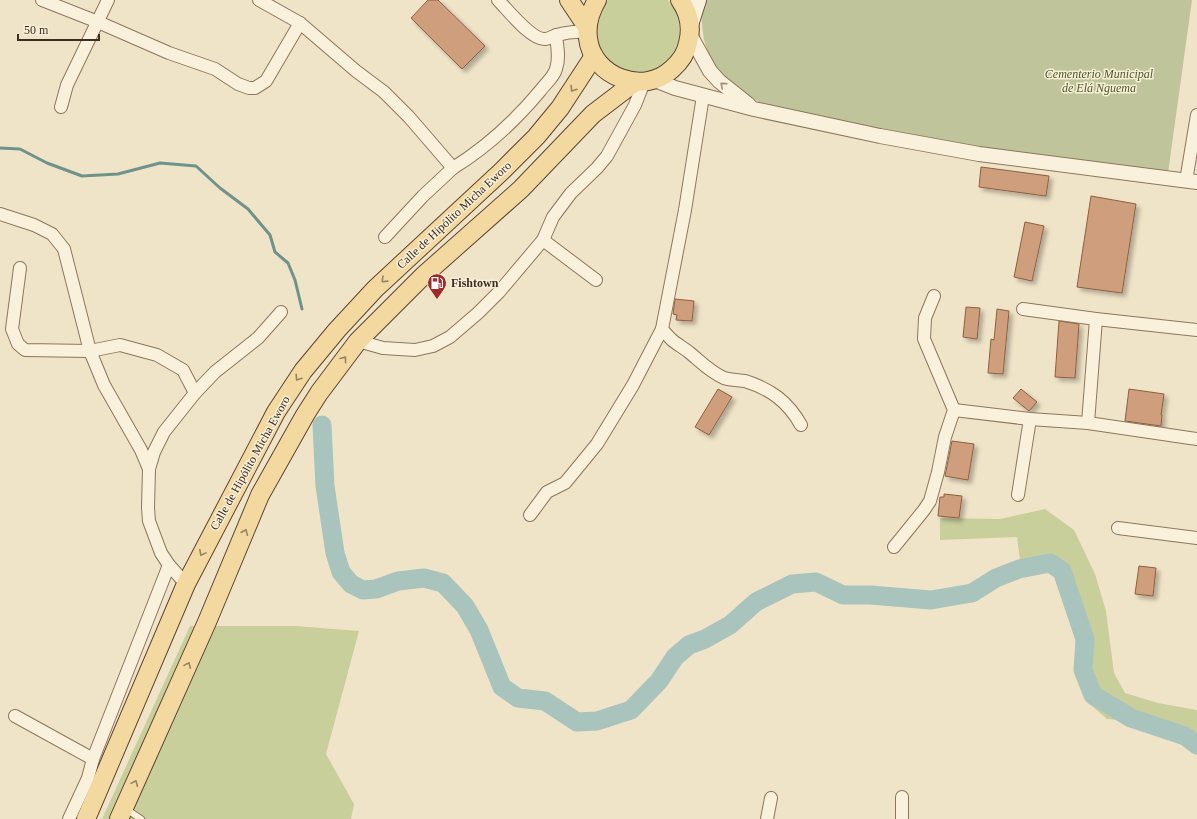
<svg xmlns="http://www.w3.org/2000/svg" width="1197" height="819" font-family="Georgia,serif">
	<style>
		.green { fill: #c9cf9b }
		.cemetery { fill: #bfc49a }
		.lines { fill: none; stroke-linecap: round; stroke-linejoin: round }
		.stream { stroke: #6f938a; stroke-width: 3 }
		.river { stroke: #a9c4bc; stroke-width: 19 }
		.building { fill: #cf9f7d; stroke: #8d5f41; filter: url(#shadow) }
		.service-casing { stroke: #8d765c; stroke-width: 8 }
		.minor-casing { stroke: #8d765c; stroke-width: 14 }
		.tertiary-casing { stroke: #8d765c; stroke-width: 16 }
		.secondary-casing { stroke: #6f573f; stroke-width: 18 }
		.primary-casing { stroke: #5b4430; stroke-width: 20 }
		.service { stroke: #faf1dc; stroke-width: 6 }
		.minor { stroke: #faf1dc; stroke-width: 12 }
		.tertiary { stroke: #faf1dc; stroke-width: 14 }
		.secondary { stroke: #faf1dc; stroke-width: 16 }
		.primary { stroke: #f3d9a0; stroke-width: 18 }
		.oneway { stroke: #9c907e }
		.oneway2 { stroke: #988460 }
		.labels { text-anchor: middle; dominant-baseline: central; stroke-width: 3; stroke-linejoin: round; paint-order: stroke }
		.park-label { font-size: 12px; font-style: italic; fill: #4d5a26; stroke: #f7eed8 }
		.street-label { font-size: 12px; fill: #3d2e20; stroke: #f7eed8 }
		.poi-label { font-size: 12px; font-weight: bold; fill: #3d2e20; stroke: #f7eed8; text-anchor: start }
	</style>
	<defs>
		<filter id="shadow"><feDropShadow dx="3.5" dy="3.5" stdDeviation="2" flood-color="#0004"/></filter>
	</defs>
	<rect width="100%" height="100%" fill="#f0e4c8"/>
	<g class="green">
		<path d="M608,0H668C704,44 649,97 609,61C602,54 597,46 596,37C595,24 598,9 608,0Z"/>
		<polygon points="1045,509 1074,530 1095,574 1106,611 1114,673 1125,693 1158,703 1197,710 1197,748 1187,736 1152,723 1107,719 1085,700 1082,660 1072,620 1070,575 1055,567 1021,569 1017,537 940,540 940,518 1000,519"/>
		<polygon points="190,626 296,626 359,631 326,754 354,804 351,819 102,819"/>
	</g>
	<path class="cemetery" d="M702,0H1192L1168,173L944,143L765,105C715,80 699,56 702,0Z"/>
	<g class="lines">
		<polyline class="stream" points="0,148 20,149 47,163 82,176 118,174 160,163 196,166 220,188 248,209 270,235 275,252 288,263 295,280 302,309"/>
		<polyline class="river" points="322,425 325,486 335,553 341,572 351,584 363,590 376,589 398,581 424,578 443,583 465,606 479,630 502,687 518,698 545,701 577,722 597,721 631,710 659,681 675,657 689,645 705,639 730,625 756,602 792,584 816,582 843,595 870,595 931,600 972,593 996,578 1019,569 1050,563 1062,571 1085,639 1083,670 1093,695 1131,718 1185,736 1197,745"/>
	</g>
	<g class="building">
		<polygon points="428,0 438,0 485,46 462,69 411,18"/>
		<polygon points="981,167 1049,176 1046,196 979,187"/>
		<polygon points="1091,196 1136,204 1122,293 1077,287"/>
		<polygon points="1025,222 1044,226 1032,281 1014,277"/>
		<polygon points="675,299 694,301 692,321 676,320 677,315 673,314"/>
		<polygon points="966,307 980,308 977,339 963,337"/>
		<polygon points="997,309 1009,311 1003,374 988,373 991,339 994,340"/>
		<polygon points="1059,321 1079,324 1075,378 1055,377"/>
		<polygon points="718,389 732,397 709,435 695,427"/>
		<polygon points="1021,389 1037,402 1029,411 1013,398"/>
		<polygon points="1129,389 1164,394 1161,415 1162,415 1161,426 1125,421"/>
		<polygon points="952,441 974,444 968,480 945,476"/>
		<polygon points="944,494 962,496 959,518 938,516 940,497 944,497"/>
		<polygon points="1139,566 1156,568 1153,596 1135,594"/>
	</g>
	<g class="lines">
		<g class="service-casing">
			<polyline id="service" points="126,809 141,819"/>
		</g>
		<g class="minor-casing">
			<g id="minor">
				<polyline points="42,0 98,22 169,53 215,69 238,84 249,88 255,88 266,81 300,23"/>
				<path d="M259,0L300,23L356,71L384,92L409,117L453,168C487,147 515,121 540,91C545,84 554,77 556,69C560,58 557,46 556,35"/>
				<path d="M498,0C508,10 531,40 545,39C549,39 553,36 557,35C567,32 576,31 587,32"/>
				<polyline points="61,107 67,85 108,0"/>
				<polyline points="1186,181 1197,115"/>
				<polyline points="0,214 34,225 52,234 64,249 90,351 104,385 141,450 149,469"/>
				<polyline points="385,237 423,196 453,168"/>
				<polyline points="543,240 596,280"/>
				<polyline points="20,268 12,329 18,344 25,350 90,351 120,345 157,355 183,370 195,393"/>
				<polyline points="1023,309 1096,319 1197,330"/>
				<path d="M662,329C665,333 669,337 672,340C678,345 684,348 690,353C701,362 710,372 724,378C730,380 738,380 745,381C771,389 788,402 801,425"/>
				<polyline points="358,341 383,348 415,350 433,346 450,337 478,313 499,292 543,240 553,217 571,193 597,168 607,156 635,105 644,82"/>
				<polyline points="954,410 1030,419 1088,423 1197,439"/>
				<polyline points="1088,423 1096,319"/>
				<polyline points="1018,495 1030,419"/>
				<polyline points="530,515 547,492 565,483 597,444 633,385 662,329 685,210 703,96"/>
				<polyline points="1118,528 1197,538"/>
				<polyline points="894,547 924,510 930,501 938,472 945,437 954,410 924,339 925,318 934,296"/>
				<polyline points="186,584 169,565 161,553 149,521 148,508 149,469 154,452 164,432 195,393 215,372 258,338 281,312"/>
				<polyline points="15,716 93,759"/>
				<polyline points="69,819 88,778 93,759 169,565"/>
				<polyline points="767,819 771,798"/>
				<polyline points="902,819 902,797"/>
			</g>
		</g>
		<g class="tertiary-casing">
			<g id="tertiary">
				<polyline points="690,35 710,71 719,81 749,105"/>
				<polyline points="655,80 675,88 754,109 880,136 979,154 1197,182"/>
			</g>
		</g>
		<g class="secondary-casing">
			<polyline id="secondary" points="690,25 698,0"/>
		</g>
		<g class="primary-casing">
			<g id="primary">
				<polyline points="569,0 587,27"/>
				<path d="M597,0C590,12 586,24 588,38C592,77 644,96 672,69C680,62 686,54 688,43C692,28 689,13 680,0"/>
				<polyline points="86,819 186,584 276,412 303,371 337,330 375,289 502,171 536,137 560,108 594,56"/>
				<polyline points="119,819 207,622 260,495 305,415 319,393 358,341 423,276 521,189 593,114 635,82"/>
			</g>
		</g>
		<use href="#service" class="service"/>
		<use href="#minor" class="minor"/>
		<use href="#tertiary" class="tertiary"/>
		<use href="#secondary" class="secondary"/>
		<use href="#primary" class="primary"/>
	</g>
	<defs><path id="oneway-chevron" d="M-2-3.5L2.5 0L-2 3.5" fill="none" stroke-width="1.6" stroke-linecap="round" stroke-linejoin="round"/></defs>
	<use class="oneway" href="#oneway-chevron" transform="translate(723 85) rotate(-139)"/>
	<g class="oneway2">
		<use href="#oneway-chevron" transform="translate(573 89) rotate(123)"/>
		<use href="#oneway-chevron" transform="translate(384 280) rotate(136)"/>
		<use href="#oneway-chevron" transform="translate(344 359) rotate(-52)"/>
		<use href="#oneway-chevron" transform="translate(298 378) rotate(123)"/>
		<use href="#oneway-chevron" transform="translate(245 532) rotate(-67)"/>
		<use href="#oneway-chevron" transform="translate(202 553) rotate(118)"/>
		<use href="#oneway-chevron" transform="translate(188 665) rotate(-66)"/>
		<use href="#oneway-chevron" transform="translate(135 783) rotate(-66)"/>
	</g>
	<defs>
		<g id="fuel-pin" transform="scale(1)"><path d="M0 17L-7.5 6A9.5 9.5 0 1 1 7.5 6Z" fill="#9e2a2b" stroke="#f7eed8"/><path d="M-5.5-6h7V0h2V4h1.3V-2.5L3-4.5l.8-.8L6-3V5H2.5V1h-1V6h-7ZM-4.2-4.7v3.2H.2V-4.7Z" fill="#fff"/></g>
	</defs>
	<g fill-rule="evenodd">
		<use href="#fuel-pin" x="437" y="283"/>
	</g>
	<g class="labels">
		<g class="park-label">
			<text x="1099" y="74">Cementerio Municipal<tspan x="1099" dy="14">de Elá Nguema</tspan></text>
		</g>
		<g class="street-label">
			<text transform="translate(454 215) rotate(-43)">Calle de Hipólito Micha Eworo</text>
			<text transform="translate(250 463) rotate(-61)">Calle de Hipólito Micha Eworo</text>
		</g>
		<g class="poi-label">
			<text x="451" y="283">Fishtown</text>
		</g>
	</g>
	<path d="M18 34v6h81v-6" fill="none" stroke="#3d2e20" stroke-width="2"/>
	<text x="24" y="34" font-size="12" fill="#3d2e20" stroke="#f7eed8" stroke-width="3" paint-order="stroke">50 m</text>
</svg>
